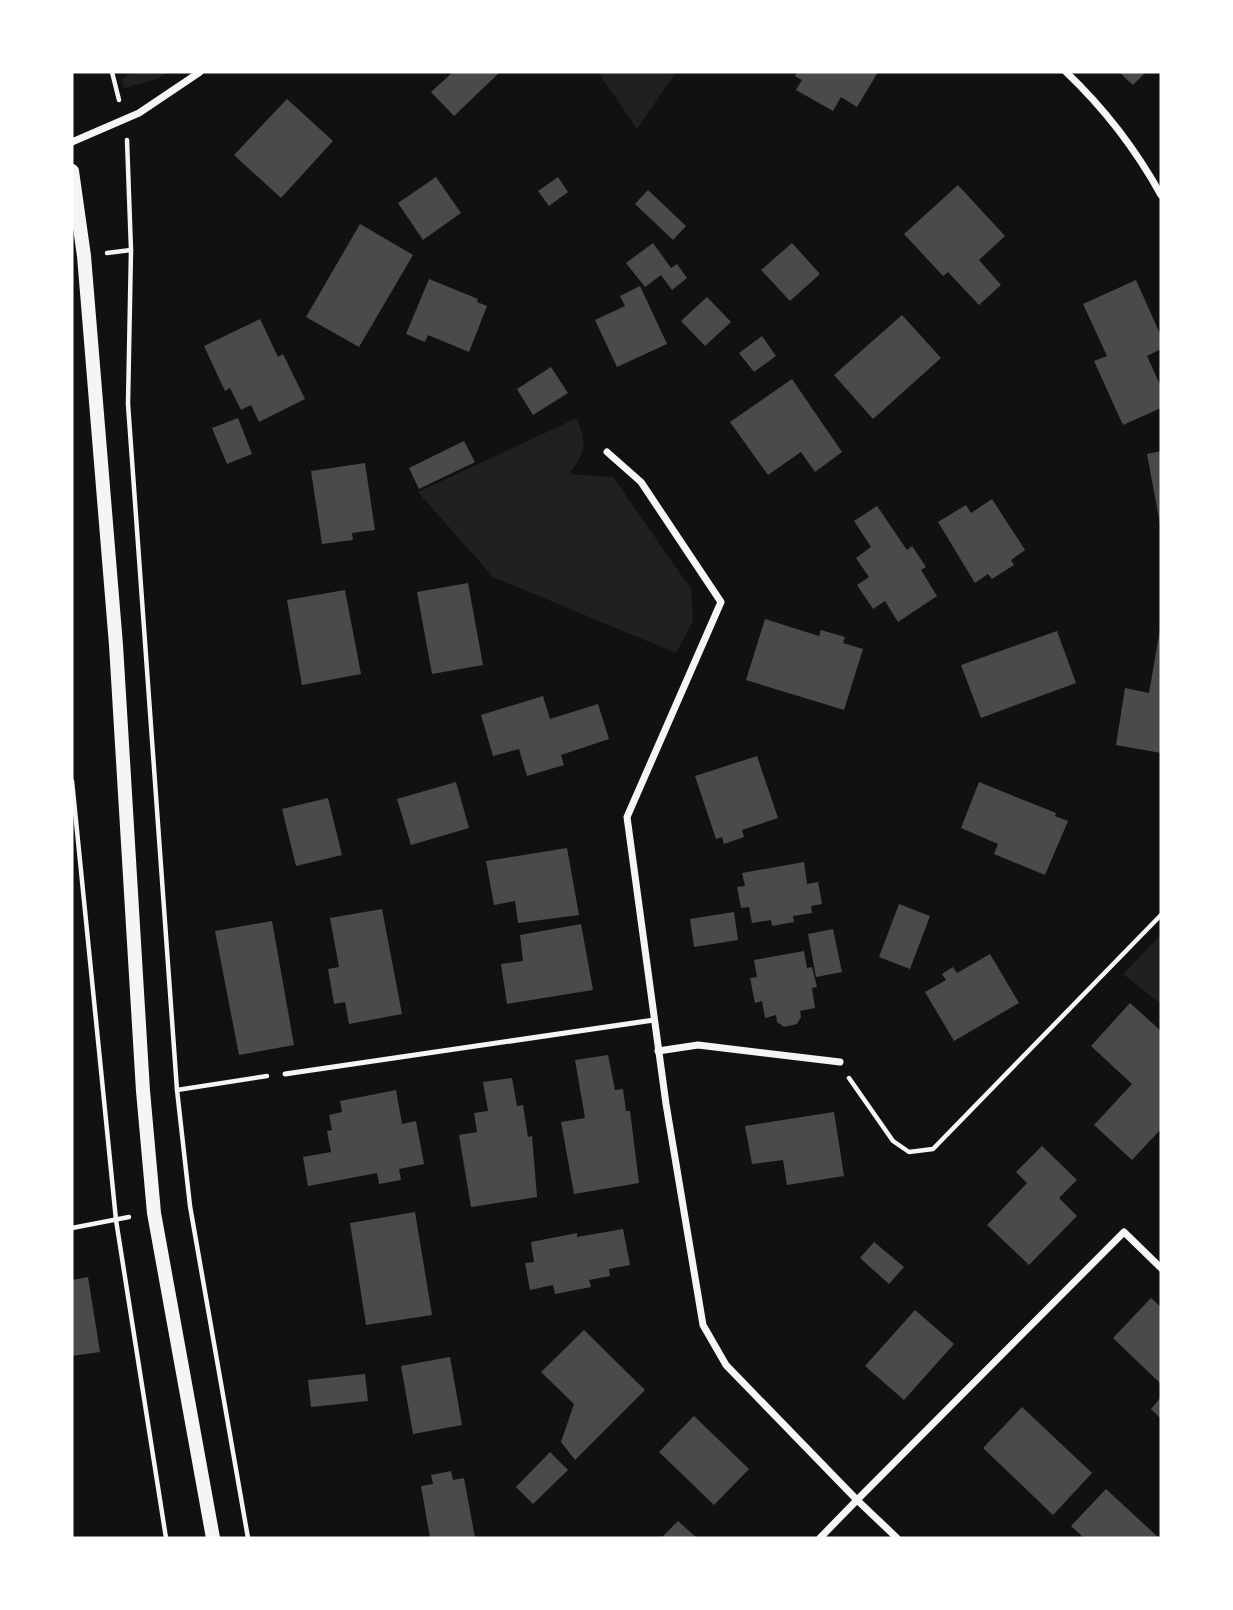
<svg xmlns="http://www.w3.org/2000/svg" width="1233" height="1610" font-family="'Noto Sans',sans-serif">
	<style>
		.green { fill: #202020 }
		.building { fill: #4a4a4a }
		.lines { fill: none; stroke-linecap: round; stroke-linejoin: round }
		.path { stroke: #f5f5f5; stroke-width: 4.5 }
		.service { stroke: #f5f5f5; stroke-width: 5 }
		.minor { stroke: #f5f5f5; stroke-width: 7 }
		.secondary { stroke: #f5f5f5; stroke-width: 14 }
	</style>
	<rect width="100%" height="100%" fill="#111"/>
	<g class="green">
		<polygon points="133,72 168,72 157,79 124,88 122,79"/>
		<polygon points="598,72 676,72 637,129"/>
		<path d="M577,418C587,445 586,451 569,474L613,477L691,589L693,621L676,653L493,577L418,492Z"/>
		<polygon points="1161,935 1161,1004 1123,974"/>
	</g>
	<g class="building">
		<polygon points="453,72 500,72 454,116 431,92"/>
		<polygon points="797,72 878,72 857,107 841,97 833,111 796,90 802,80 795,76"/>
		<polygon points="1119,72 1146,72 1133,85"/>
		<polygon points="287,99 333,141 281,198 234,155"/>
		<polygon points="436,177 461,213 423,240 398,203"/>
		<polygon points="558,177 568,192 549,206 538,191"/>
		<polygon points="958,185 1005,236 979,260 1001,285 979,305 948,272 943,276 904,234"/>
		<polygon points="648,190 686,226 673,240 635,204"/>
		<polygon points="360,224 413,255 359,347 306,317"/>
		<polygon points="653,243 671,268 677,264 687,278 672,290 661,275 645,287 626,263"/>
		<polygon points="792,243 820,274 790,301 761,270"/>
		<polygon points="429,279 478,299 477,302 487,306 469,352 428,335 425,342 406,334"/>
		<polygon points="1136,280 1161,336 1161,349 1147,356 1161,387 1161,408 1123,425 1094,361 1107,356 1083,304"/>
		<polygon points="640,286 667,344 617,367 595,320 625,306 620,296"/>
		<polygon points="707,297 731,322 705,346 681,321"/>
		<polygon points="902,315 941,358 873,419 834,375"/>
		<polygon points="260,319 278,357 283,354 305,399 259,422 251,405 241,410 230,388 225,391 204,346"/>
		<polygon points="762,336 776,356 754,372 739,353"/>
		<polygon points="551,367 568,393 533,415 517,389"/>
		<polygon points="792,379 842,452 815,472 801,452 768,475 730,422"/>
		<polygon points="238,418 252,454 227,464 212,428"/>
		<polygon points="464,441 475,462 419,489 409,468"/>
		<polygon points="1161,451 1161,524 1160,524 1147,454"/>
		<polygon points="365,463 375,530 352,533 353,540 322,544 311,471"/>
		<polygon points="992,499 1025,550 1011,560 1014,565 992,579 988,574 975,583 938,522 966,505 971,513"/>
		<polygon points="877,506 907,550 912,546 926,567 921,570 937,596 898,622 885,601 873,609 857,585 869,577 856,558 871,547 854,521"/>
		<polygon points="468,583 483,665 432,674 417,592"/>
		<polygon points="345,590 361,674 302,685 287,600"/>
		<polygon points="765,619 819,636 821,630 845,637 843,643 863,649 844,710 746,680"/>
		<polygon points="1160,629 1161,630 1161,753 1116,745 1125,688 1149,693"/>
		<polygon points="1057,631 1076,683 981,718 961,665"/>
		<polygon points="543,696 550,719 598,704 609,739 561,755 564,765 527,776 519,749 493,756 481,715"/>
		<polygon points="757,756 778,818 742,830 744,837 724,844 722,837 716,839 695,776"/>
		<polygon points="456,782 469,828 411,845 397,799"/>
		<polygon points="979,782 1056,813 1055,816 1068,821 1045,875 994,854 998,844 961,828"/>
		<polygon points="328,798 342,855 296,866 282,809"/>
		<polygon points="567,848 579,915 518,923 515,901 494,905 486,861"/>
		<polygon points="804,862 807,884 818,882 822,904 811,906 812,913 793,916 794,922 772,926 771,920 752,923 749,907 741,908 737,887 745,886 742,873"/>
		<polygon points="899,904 930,916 910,969 879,957"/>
		<polygon points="382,909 402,1014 349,1024 345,1002 334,1004 328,969 339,967 330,918"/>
		<polygon points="734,912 738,940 694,947 690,919"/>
		<polygon points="272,921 294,1045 239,1055 215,931"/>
		<polygon points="581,924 593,990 507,1004 501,964 523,961 520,935"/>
		<polygon points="833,929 842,972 816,977 808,934"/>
		<polygon points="804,951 807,968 812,967 817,987 812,988 815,1008 800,1011 801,1017 797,1024 784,1027 777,1022 776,1015 765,1018 762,1001 755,1003 750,978 757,977 754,960"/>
		<polygon points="990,954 1019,1003 954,1041 925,992 946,980 942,974 953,967 957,973"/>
		<polygon points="1130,1003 1161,1031 1161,1129 1132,1160 1094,1125 1132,1084 1091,1046"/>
		<polygon points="608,1055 615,1090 623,1089 626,1111 630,1111 639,1183 574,1194 561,1122 585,1118 575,1060"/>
		<polygon points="512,1078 517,1106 523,1105 528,1137 532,1136 537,1197 471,1207 459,1135 477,1132 474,1113 488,1111 483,1082"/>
		<polygon points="396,1090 402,1124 416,1121 424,1164 399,1169 401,1180 379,1184 377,1173 308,1186 303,1157 331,1152 327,1131 332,1130 329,1115 342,1112 340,1101"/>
		<polygon points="834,1112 844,1176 787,1185 783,1160 752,1164 745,1126"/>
		<polygon points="1042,1146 1077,1180 1059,1198 1077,1216 1029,1265 987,1225 1027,1183 1016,1172"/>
		<polygon points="415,1212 432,1315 366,1325 350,1223"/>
		<polygon points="623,1229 630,1265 609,1269 610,1276 589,1280 591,1287 555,1294 553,1285 530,1290 525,1263 534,1262 531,1242 577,1233 577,1237"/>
		<polygon points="874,1242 904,1267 889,1284 860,1258"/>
		<polygon points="88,1277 100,1352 72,1356 72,1280"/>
		<polygon points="1151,1298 1161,1307 1161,1384 1113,1338"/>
		<polygon points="915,1310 954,1344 904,1400 865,1366"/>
		<polygon points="584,1330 645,1390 575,1460 561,1442 574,1404 541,1372"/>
		<polygon points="450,1357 462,1425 413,1434 401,1366"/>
		<polygon points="365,1374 368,1401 311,1407 308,1380"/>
		<polygon points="1161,1397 1161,1419 1151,1409"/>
		<polygon points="1022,1407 1092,1473 1053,1515 983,1448"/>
		<polygon points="694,1416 749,1469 714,1505 659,1452"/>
		<polygon points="550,1452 568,1470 533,1504 516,1487"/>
		<polygon points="451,1471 453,1480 464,1478 475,1538 430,1538 421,1486 433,1484 431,1475"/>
		<polygon points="1106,1489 1159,1538 1084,1538 1071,1526"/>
		<polygon points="678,1521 697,1538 661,1538"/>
	</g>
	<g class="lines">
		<g class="path">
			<polyline points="112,72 119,100"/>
			<polyline points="127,140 131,250 128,404 177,1090 190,1206 248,1538"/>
			<polyline points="107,253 131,250"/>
			<polyline points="72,781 116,1220 166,1538"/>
			<polyline points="849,1078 893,1141 909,1152 933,1149 1161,915"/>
			<polyline points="177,1090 267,1076"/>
			<polyline points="72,1228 129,1217"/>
		</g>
		<polyline class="service" points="285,1074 654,1020"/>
		<g class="minor">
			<path d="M1066,72C1105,109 1135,148 1161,195"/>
			<polyline points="72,142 139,113 200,72"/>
			<polyline points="607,452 641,482 721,602 627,817 666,1104 703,1325 726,1365 857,1500 820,1538"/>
			<polyline points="658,1051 698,1045 840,1062"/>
			<polyline points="897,1538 857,1500 1124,1232 1161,1268"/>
		</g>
		<polyline class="secondary" points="72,171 84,256 116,645 143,1091 154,1213 213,1538"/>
	</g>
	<rect width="1233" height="1610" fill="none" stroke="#ffffff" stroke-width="147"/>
</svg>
